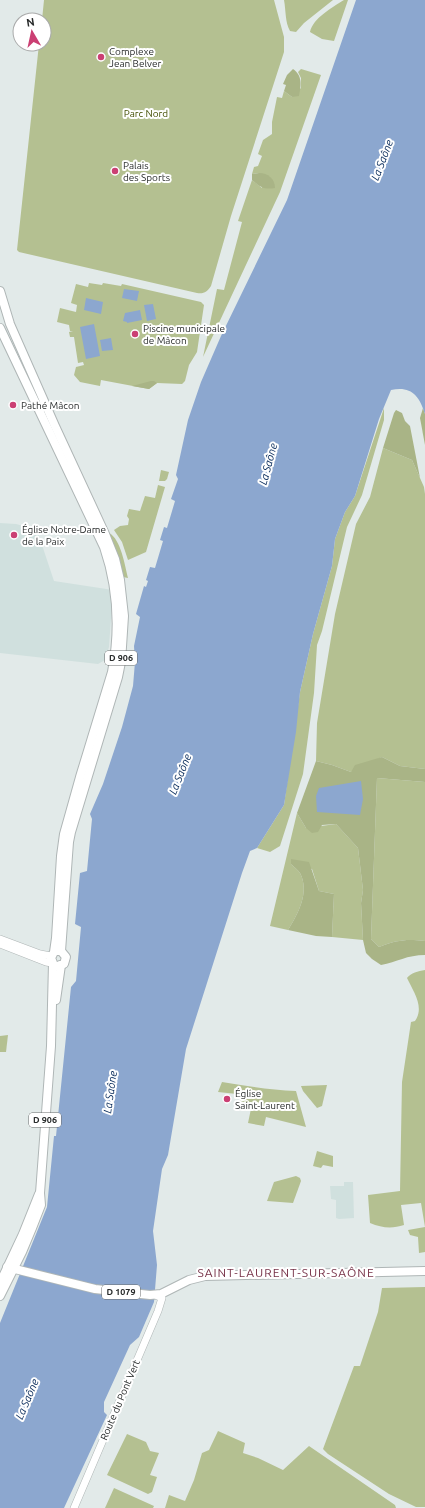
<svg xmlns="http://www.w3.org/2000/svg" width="425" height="1508" font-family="Ubuntu,sans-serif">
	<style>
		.built { fill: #d0e0de }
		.green { fill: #b4c091 }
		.forest { fill: #a9b486 }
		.water { fill: #8ca7cf }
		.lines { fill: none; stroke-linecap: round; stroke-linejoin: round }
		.secondary-casing { stroke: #afb6b6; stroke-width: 8 }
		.primary-casing { stroke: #afb6b6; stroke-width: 10 }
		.secondary { stroke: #fff; stroke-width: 7 }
		.primary { stroke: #fff; stroke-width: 8 }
		.poi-dot { fill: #cb3f73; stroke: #fff; stroke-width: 1.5 }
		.labels { text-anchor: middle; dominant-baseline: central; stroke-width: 4; stroke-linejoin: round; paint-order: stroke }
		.shield { fill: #fff; stroke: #686b6b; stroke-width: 1 }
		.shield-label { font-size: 9px; font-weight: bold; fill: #282b2b }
		.poi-label { font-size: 10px; fill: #282b2b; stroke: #fff; text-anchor: start }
		.park-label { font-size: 10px; fill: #424e00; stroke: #fff }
		.street-label { font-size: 10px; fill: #282b2b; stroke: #fff }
		.water-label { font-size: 11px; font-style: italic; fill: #062959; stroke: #fff }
		.quarter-label { font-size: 12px; letter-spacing: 1px; fill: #763147; stroke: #fff }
	</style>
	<rect width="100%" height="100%" fill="#e2eae9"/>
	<g class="built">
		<polygon points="0,523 16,524 27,527 38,533 54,581 113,590 109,647 105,660 98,664 0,653"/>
		<polygon points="344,1182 353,1182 354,1218 339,1219 336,1218 336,1200 331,1199 330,1186 344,1186"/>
	</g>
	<g class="green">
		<path d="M44,0H274L284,37V52L231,216L211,286C207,292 204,294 197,293L19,252L17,250L39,44H44V20H42Z"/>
		<path d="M284,0H333L304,23L296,32L290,31C285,22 286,11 284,0Z"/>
		<path d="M344,0H348L334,41L322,39L310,32C313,18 333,7 344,0Z"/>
		<polygon points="301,69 321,75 280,192 203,357 217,289 224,290 242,222 238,221 252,180 262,188 259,173 252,174 254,167 258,166 262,156 258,154 263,140 272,134 272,122 277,97 282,98 284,91 292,97 301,88 301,78 298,72"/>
		<polygon points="89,283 102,285 103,283 121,286 122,284 201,302 204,305 197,352 189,365 185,381 182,384 157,383 149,389 101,380 100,386 80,382 74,375 76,367 84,365 83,362 78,363 74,337 70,337 69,332 73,331 70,331 69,325 57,322 60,308 76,312 77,305 71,303 76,284 88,287"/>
		<polygon points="384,408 384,420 362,495 347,527 322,631 317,645 314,693 303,774 280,846 270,852 257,848 284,805 300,692 313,634 332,566 335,539 345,512 355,496"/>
		<polygon points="383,448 412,460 424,487 425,494 425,769 400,766 382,757 351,772 332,765 316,761 317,723 335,614 356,524 370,497"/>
		<polygon points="161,470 169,472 167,479 165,481 159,481"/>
		<polygon points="158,485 165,487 146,552 128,560 122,542 114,530 120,526 128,525 129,519 127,516 129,509 140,511 145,496 155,498"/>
		<path d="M109,533C121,539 125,566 128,578L123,577Z"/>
		<path d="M377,778L425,782V941C406,939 397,940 379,947L371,939Z"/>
		<path d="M297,813L306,828L336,824L358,848L363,890L361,903L363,940L332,937L334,894L319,891L312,869L291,864C294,867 298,870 300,873C310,892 298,914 288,930L270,926Z"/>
		<path d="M425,970V1252L419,1253L418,1237L410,1235L408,1230L425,1227L421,1203L401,1205L404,1225C392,1229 382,1228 370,1223L368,1195L400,1191L402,1082L411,1022L415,1021C425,1007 413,991 407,978C411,973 418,971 425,970Z"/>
		<polygon points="8,1035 6,1052 0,1052 0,1036"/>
		<path d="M222,1082C247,1086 271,1090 296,1091L306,1127L266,1117L264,1126L248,1123L252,1104L240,1101L241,1099L237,1097V1094L218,1092Z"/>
		<polygon points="327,1085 322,1106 317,1108 303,1091 301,1086"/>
		<polygon points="317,1151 333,1156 333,1167 323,1165 321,1168 313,1166"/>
		<polygon points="296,1176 300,1178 301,1181 293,1203 267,1201 274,1182"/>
		<polygon points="425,1287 425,1507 416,1507 389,1494 328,1454 323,1449 354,1366 360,1366 378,1312 382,1288"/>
		<polygon points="218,1431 245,1443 243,1453 258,1458 283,1470 309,1446 395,1505 396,1508 165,1508 169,1495 185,1501 194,1480 202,1453 209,1450"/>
		<polygon points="127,1434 146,1442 150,1451 159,1453 150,1475 157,1477 152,1492 148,1494 107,1475"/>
		<polygon points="114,1488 154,1506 153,1508 105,1508"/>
	</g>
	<g class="forest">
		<path d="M293,69C303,76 301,86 299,96L292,97L284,91L286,85L283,84L287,75Z"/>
		<path d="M259,173C268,173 275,179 275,188C264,190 260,187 252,180V174Z"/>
		<polygon points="151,381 154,381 157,383 149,389 132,386"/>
		<polygon points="423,408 425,414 425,445 420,418"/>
		<polygon points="396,410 402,413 405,421 410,426 420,478 412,460 383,448 394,413"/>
		<path d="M382,757L400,766L425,769V782L377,778L371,939L379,947C397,940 406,939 425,941V955C407,955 397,962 381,965L372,959L366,953L363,940L361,903L363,890L358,848L336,824L322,825L318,832L312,833L306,828L297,813L316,761L332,765L351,772L355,765Z"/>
		<path d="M291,859L309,862L319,891L334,894L332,937L316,936L288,930C298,914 310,892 300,873C298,870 294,867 291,864Z"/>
	</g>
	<g class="water">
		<path d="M356,0H425V414C419,395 411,386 391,390L379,419L355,496L345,512L335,539L332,566L313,634L300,692L296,732L284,805L257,848L250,851L242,873L186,1049L168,1155L162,1169L153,1231L157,1265L154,1302L139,1337L130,1345L104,1402V1412L107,1415L64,1508H0V1323L47,1207L54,1136H56L71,987L76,981L81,927L75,924L80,873L87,871L92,819L90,814L103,784L122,727L133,686L135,662L134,646L140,617L136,614L144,586L146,587L148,581L146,580L150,567L155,568L163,541L160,540L164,527L167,528L175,501L171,499L178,479L176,475L188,420L201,382L221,336L287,200Z"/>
		<polygon points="124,289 139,291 137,301 122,298"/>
		<polygon points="86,298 103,302 101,314 84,310"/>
		<polygon points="153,304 156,319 147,321 144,305"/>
		<polygon points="140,310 142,320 127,323 127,322 123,321 125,313"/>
		<polygon points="94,324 100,356 86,359 80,327"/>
		<polygon points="111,338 113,350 102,351 100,340"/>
		<polygon points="361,781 363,799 360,815 317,812 316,796 319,788"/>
	</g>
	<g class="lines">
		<g class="secondary-casing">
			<g id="secondary">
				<polyline points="0,939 40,954 51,956"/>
				<polyline points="0,944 46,962 52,963"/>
				<polyline points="74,1508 158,1311 162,1298 156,1295"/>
			</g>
		</g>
		<g class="primary-casing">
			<g id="primary">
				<polyline points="0,291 10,324 55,426 105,534 115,559 120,580 124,616 121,662 118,677 71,832 69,842 61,951"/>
				<path d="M0,328L104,547C118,588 120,630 112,672L80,777L64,834L61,856L56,938L54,952L51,958L53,963L51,1046L40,1193L41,1205L32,1228L22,1252L0,1296"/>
				<polyline points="56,951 61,951 66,957 64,964 57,966"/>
				<polyline points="56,1000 61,965"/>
				<polyline points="7,1267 95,1289 150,1295 161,1294 189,1280 205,1276 425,1271"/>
				<polyline points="0,1283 23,1234 39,1194"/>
			</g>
		</g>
		<use href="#secondary" class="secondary"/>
		<use href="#primary" class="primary"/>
	</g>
	<g class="poi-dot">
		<circle cx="101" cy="57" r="4"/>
		<circle cx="115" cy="171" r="4"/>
		<circle cx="135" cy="334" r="4"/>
		<circle cx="13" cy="405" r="4"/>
		<circle cx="14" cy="535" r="4"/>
		<circle cx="227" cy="1099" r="4"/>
	</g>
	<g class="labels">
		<g class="shield">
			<rect x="105" y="651" width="32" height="14" rx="3"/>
			<rect x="29" y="1113" width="32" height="14" rx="3"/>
			<rect x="102" y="1285" width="38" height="14" rx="3"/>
		</g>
		<g class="shield-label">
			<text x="121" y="658">D 906</text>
			<text x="45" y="1120">D 906</text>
			<text x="121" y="1292">D 1079</text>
		</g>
		<g class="poi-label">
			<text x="109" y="51">Complexe<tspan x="109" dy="12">Jean Belver</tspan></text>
			<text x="123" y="165">Palais<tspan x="123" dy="12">des Sports</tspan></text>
			<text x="143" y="328">Piscine municipale<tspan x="143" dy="12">de Mâcon</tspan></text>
			<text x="21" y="405">Pathé Mâcon</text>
			<text x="22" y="529">Église Notre-Dame<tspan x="22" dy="12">de la Paix</tspan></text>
			<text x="235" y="1093">Église<tspan x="235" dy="12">Saint-Laurent</tspan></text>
		</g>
		<g class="park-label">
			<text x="146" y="113">Parc Nord</text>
		</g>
		<g class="street-label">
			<text transform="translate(120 1400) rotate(-67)">Route du Pont Vert</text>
		</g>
		<g class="water-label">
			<text transform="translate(382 160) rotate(-69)">La Saône</text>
			<text transform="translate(268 464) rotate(-75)">La Saône</text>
			<text transform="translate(180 774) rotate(-68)">La Saône</text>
			<text transform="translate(110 1092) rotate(-82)">La Saône</text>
			<text transform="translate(27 1399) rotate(-67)">La Saône</text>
		</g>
		<g class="quarter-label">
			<text x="286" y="1272">SAINT-LAURENT-SUR-SAÔNE</text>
		</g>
	</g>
	<g transform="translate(32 32) rotate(351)"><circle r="19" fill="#ffffff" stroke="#a9aaaa"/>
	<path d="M0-3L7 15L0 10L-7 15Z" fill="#cb3f73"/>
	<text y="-6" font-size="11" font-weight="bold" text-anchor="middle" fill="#282b2b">N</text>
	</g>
</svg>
